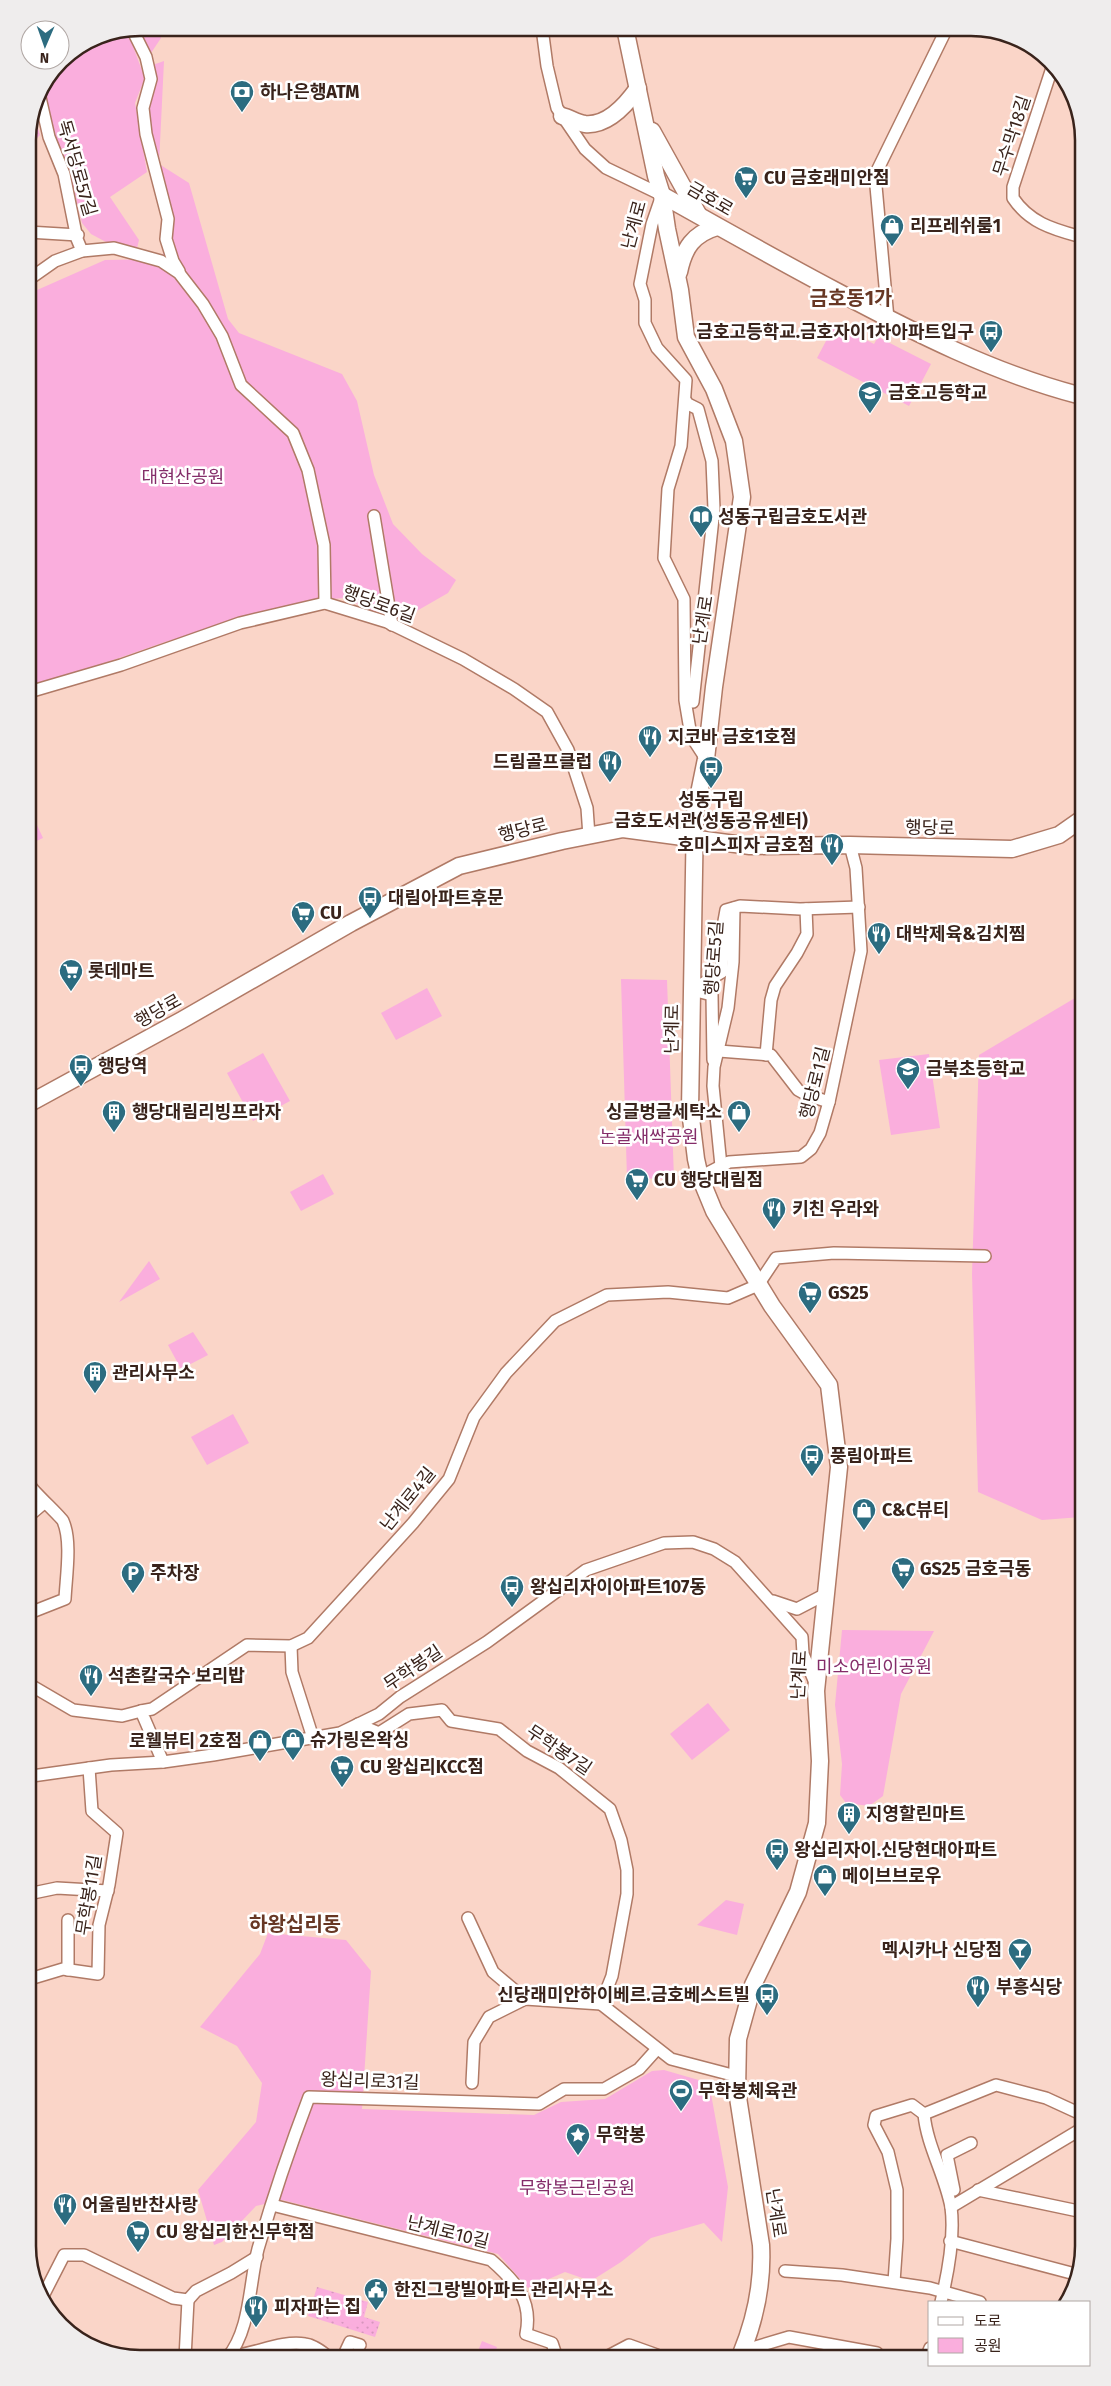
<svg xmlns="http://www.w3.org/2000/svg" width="1111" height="2386" font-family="'Fira Sans','Noto Sans KR',sans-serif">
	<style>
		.grass { fill: url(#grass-dots) }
		.forest { fill: url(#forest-firs) }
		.park { fill: #faaedd }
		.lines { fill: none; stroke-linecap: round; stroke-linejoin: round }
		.street-casing { stroke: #b07a66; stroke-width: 14 }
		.secondary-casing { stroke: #b07a66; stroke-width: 19 }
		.street { stroke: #fff; stroke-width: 11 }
		.secondary { stroke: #fff; stroke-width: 16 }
		.labels { text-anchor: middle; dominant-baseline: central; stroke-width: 5; stroke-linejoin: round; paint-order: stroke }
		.poi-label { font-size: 18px; font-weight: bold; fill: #39231b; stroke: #fff; text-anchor: start }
		.street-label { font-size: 18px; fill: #39231b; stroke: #fff }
		.park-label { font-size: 18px; fill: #842c69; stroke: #fff }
		.quarter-label { font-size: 20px; font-weight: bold; fill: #673724; stroke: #fff }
		.rim { fill: none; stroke: #39231b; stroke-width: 2.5 }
	</style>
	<defs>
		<pattern id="grass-dots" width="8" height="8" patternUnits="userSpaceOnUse" patternTransform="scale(1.25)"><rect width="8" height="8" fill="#faaedd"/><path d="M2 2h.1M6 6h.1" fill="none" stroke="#d795bd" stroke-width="1.8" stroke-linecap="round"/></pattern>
		<pattern id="forest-firs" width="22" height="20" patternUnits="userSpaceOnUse" patternTransform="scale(1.25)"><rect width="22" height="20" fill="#faaedd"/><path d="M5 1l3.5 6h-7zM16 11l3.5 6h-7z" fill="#d795bd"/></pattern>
	</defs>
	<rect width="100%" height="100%" fill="#fad5c8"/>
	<polygon class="grass" points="317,2287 368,2302 364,2317 380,2322 375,2337 308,2316"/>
	<polygon class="forest" points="33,112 40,135 29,146 28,156 28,133"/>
	<g class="park">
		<polygon points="139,28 161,28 161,38 151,53"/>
		<polygon points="127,30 144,76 144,68 164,61 159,164 189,183 228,319 239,333 342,374 357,401 374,475 393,524 422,554 456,580 448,593 401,620 375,612 344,598 307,601 165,642 33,688 29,687 28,294 105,260 162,259 171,220 145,142 144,80 135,103 147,172 110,197 139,240 136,252 106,242 91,234 82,223 69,169 51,129 41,90 61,60 97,36"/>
		<polygon points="835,324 874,344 878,337 931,364 909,406 817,358"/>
		<polygon points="30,810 43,838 30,844"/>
		<polygon points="621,979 667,980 674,1179 627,1178"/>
		<polygon points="427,988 442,1016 396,1040 381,1013"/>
		<polygon points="1080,995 1081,1517 1042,1520 978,1492 972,1274 979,1055"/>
		<polygon points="263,1053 290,1101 253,1121 227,1073"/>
		<polygon points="929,1054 940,1128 891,1135 879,1060"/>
		<polygon points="323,1174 334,1194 301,1211 290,1192"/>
		<polygon points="149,1261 160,1279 119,1302"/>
		<polygon points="193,1332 208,1355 181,1369 168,1345"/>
		<polygon points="233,1414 249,1443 207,1465 191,1437"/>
		<polygon points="842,1630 934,1631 901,1694 883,1796 869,1806 846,1803 840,1795 842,1764 835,1705"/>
		<polygon points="708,1703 730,1730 692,1760 670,1734"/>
		<polygon points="726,1900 744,1904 737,1935 697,1925"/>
		<polygon points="268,1933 346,1940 371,1971 362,2109 534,2115 561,2102 605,2099 652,2071 664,2070 709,2083 728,2187 722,2242 704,2223 651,2238 621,2262 591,2281 565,2272 528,2288 498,2254 282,2200 256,2206 222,2242 214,2245 198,2190 256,2122 262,2083 237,2046 200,2027 260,1954"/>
		<polygon points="321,2290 366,2303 359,2327 314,2313"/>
		<polygon points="482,2341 497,2347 494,2356 476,2356"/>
	</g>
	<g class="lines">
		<g class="street-casing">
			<g id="street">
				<polyline points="542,28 547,66 557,108 585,149 606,168 662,195 652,224 640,284 645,300 645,323 657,348 686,380 681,446 668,489 664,558 684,599 685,700 691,736 706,759"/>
				<polyline points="132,29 146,57 151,79 143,108 146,134 168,219 166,239 173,261 179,271"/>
				<path d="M1052,68L1013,187V198C1029,222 1052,229 1078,236"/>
				<polyline points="39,93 49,137 64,174 77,239 82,251"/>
				<polyline points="28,232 78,235"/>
				<polyline points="28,280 55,261 82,251 114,248 161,261 179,273 203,304 222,336 241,385 293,433 308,470 324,545 325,603"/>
				<polyline points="888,319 875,175 947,28"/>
				<polyline points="685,400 688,404 698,409 712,461 714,509 693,702"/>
				<polyline points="374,516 392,625"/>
				<polyline points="29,692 121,665 240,623 325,603 387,622 463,659 514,689 547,712 568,750 587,808 589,836"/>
				<polyline points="692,990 722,972 724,921 726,910 740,906 800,909 859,907"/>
				<polyline points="692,990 712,995 713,1060"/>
				<polyline points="719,1051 771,1055 798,1090 807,1095 829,1102"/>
				<polyline points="766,1055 771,1000 775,986 797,953 807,934 806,909"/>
				<polyline points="721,1166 713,1086 714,1067 728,1008 733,962 734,908"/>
				<polyline points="700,1177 729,1162 801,1157 811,1149 820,1133 829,1102 861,951 856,868 850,845"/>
				<path d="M31,1487C37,1495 61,1517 63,1521C72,1541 66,1577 65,1599L32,1612"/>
				<polyline points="31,1514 44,1503"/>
				<polyline points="773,1601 797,1609 824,1595"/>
				<polyline points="291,1646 292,1672 313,1738"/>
				<polyline points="32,1686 73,1710 122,1716 141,1711"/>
				<polyline points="358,1724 379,1733 409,1714 442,1710 451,1721 499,1729 527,1751 559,1768 610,1809 621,1840 627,1870 627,1894 612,1976 601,2004"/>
				<polyline points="163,1762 141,1711 152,1709 247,1645 291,1646 308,1638 413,1523 449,1479 474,1417 506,1373 555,1321 607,1295 668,1292 728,1298 758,1285 776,1258 834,1253 985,1256"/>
				<polyline points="32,1776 111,1765 163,1762 213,1755 340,1733 379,1714 400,1697 487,1642 586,1570 664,1543 693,1542 714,1549 735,1562 802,1637 803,1654 816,1685"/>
				<polyline points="33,1893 57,1888 108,1891"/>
				<polyline points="468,1918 493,1972 525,1999"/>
				<polyline points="68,1920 68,1970"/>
				<polyline points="33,1978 63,1969 98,1974 99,1925 109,1885 117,1833 92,1811 89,1768"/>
				<polyline points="601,2004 671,2059 736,2076"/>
				<polyline points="472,2083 474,2042 489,2017 525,1999 601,2004"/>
				<polyline points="924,2114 996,2085 1046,2098 1083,2115"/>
				<polyline points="954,2190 947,2155 971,2143"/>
				<polyline points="978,2190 1083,2212"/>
				<path d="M272,2205L491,2260C515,2281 533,2300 526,2334L552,2343L556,2355"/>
				<polyline points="951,2207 1083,2128"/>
				<polyline points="950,2241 1075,2274"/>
				<polyline points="785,2271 842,2275 930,2288 980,2302"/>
				<path d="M894,2282L897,2239V2190L888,2152L874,2125L876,2116L912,2105L924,2114C927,2146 945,2175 951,2207C955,2237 948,2273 941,2302"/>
				<polyline points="43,2296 64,2255 84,2255 173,2298 188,2300"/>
				<polyline points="188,2300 196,2291 231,2273 257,2257"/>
				<polyline points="742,2351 789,2337 877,2353"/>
				<polyline points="928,2353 930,2348"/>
				<polyline points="610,2355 629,2345 657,2355"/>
				<path d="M229,2356C254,2355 280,2340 305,2344C314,2345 322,2352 329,2357"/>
				<polyline points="343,2357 350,2342 360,2345"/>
				<polyline points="185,2358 188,2300"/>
				<path d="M227,2358C251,2330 249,2283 258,2249C273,2197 290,2147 309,2097L539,2104L564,2089H604L639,2069L657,2049"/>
			</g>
		</g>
		<g class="secondary-casing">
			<g id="secondary">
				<path d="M625,28L656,176L662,195L667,229L680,290L686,337L714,389L734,441L742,497L714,687L706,759L695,813L690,1110L696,1159L700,1177L714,1211L772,1306L829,1385L839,1467L816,1691L820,1761L817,1823L798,1892L753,1985L738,2039L737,2091L761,2245C763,2282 755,2320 741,2354"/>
				<path d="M562,116C570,118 577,123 585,124C607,126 626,105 638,88"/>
				<polyline points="652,131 698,214"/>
				<path d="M662,195C721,228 779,261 838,292C915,333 994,373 1078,395"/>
				<path d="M679,272C684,248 693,234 717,227"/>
				<polyline points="30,1103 182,1020 351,923 459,866 562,841 623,829 750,846 850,845 1012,849 1059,835 1079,821"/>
			</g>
		</g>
		<use href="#street" class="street"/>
		<use href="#secondary" class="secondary"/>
	</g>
	<defs>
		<g id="bank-pin" transform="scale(1.25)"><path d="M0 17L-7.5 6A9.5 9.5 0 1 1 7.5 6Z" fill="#2c6c80" stroke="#fff"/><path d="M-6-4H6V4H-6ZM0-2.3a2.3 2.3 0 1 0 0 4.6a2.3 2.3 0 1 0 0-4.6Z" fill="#fff"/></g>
		<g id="supermarket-pin" transform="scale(1.25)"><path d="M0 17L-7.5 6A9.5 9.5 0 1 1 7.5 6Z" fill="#2c6c80" stroke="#fff"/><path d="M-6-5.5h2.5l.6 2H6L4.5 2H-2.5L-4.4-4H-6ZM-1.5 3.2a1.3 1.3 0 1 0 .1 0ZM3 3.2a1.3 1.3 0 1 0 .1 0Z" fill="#fff"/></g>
		<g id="shop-pin" transform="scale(1.25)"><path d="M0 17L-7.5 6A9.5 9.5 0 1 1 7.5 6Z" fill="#2c6c80" stroke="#fff"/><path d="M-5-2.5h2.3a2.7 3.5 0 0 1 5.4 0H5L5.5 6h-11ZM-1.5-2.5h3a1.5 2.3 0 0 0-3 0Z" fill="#fff"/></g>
		<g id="bus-pin" transform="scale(1.25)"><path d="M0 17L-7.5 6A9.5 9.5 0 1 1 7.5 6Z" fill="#2c6c80" stroke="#fff"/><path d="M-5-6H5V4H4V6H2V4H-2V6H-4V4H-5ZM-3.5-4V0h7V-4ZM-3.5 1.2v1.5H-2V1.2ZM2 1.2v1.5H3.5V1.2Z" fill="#fff"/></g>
		<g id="school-pin" transform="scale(1.25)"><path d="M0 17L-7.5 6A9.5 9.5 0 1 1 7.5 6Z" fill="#2c6c80" stroke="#fff"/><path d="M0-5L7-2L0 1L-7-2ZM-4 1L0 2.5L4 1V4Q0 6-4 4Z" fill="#fff"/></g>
		<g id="library-pin" transform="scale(1.25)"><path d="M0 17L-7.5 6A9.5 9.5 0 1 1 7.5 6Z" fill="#2c6c80" stroke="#fff"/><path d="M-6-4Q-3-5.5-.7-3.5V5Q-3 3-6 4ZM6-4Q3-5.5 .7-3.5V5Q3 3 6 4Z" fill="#fff"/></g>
		<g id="restaurant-pin" transform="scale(1.25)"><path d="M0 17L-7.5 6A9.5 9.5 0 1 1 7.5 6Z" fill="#2c6c80" stroke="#fff"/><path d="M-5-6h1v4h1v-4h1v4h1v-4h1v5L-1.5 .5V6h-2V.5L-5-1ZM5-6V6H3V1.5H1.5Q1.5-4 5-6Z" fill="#fff"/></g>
		<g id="building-pin" transform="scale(1.25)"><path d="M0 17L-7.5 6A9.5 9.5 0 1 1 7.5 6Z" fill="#2c6c80" stroke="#fff"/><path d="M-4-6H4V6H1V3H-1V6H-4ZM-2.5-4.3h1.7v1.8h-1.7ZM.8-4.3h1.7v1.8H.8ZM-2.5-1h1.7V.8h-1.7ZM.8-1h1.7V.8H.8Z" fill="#fff"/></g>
		<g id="parking-pin" transform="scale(1.25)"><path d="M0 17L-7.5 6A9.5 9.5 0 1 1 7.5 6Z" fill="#2c6c80" stroke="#fff"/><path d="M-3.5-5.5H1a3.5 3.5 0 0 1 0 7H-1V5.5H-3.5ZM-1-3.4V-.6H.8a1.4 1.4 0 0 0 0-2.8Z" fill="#fff"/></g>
		<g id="bar-pin" transform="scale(1.25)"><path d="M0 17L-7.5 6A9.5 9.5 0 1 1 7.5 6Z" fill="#2c6c80" stroke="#fff"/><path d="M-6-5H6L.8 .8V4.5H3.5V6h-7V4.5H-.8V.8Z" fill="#fff"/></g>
		<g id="stadium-pin" transform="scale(1.25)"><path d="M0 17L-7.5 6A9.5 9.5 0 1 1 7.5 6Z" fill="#2c6c80" stroke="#fff"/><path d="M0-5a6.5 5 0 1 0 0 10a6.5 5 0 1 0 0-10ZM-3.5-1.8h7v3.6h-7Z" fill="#fff"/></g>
		<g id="sight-pin" transform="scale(1.25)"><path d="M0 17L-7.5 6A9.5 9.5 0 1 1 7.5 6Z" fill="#2c6c80" stroke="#fff"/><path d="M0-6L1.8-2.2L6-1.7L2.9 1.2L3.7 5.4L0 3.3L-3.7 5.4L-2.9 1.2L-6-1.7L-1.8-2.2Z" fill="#fff"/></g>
		<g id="civic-pin" transform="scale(1.25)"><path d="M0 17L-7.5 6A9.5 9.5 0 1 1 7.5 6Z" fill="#2c6c80" stroke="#fff"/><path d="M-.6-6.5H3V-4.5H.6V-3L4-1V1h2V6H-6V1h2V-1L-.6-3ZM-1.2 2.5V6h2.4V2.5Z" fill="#fff"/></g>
	</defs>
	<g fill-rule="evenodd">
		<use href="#bank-pin" x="242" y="92"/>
		<use href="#supermarket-pin" x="746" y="178"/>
		<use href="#shop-pin" x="892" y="226"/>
		<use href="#bus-pin" x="991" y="332"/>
		<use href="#school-pin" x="870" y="393"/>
		<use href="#library-pin" x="701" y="517"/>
		<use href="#restaurant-pin" x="650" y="737"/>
		<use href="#restaurant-pin" x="610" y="762"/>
		<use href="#bus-pin" x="711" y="768"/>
		<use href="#restaurant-pin" x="832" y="845"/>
		<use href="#bus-pin" x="370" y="898"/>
		<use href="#supermarket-pin" x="303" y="913"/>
		<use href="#restaurant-pin" x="879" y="934"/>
		<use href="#supermarket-pin" x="71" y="971"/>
		<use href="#bus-pin" x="81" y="1066"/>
		<use href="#school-pin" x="908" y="1069"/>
		<use href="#building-pin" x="114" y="1112"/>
		<use href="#shop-pin" x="739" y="1112"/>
		<use href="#supermarket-pin" x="637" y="1180"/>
		<use href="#restaurant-pin" x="774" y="1209"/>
		<use href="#supermarket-pin" x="810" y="1293"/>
		<use href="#building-pin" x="95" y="1373"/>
		<use href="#bus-pin" x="812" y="1456"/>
		<use href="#shop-pin" x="864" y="1510"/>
		<use href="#supermarket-pin" x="903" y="1569"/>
		<use href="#parking-pin" x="133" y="1573"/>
		<use href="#bus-pin" x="512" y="1587"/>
		<use href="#restaurant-pin" x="91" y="1676"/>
		<use href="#shop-pin" x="293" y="1740"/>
		<use href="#shop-pin" x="260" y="1741"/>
		<use href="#supermarket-pin" x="342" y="1767"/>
		<use href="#building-pin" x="849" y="1814"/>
		<use href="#bus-pin" x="777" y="1850"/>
		<use href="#shop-pin" x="825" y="1876"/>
		<use href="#bar-pin" x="1020" y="1950"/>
		<use href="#restaurant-pin" x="978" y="1987"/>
		<use href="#bus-pin" x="767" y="1995"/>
		<use href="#stadium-pin" x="681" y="2091"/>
		<use href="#sight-pin" x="578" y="2135"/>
		<use href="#restaurant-pin" x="65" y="2205"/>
		<use href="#supermarket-pin" x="138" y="2232"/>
		<use href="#civic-pin" x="376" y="2290"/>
		<use href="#restaurant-pin" x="256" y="2307"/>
	</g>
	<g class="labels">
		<g class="poi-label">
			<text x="260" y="92">하나은행ATM</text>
			<text x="764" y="178">CU 금호래미안점</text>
			<text x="910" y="226">리프레쉬룸1</text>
			<text x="974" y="332" text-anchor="end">금호고등학교.금호자이1차아파트입구</text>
			<text x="888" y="393">금호고등학교</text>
			<text x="718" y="517">성동구립금호도서관</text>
			<text x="668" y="737">지코바 금호1호점</text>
			<text x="592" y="762" text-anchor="end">드림골프클럽</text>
			<text x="711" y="800" text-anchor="middle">성동구립<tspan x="711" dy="21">금호도서관(성동공유센터)</tspan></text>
			<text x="814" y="845" text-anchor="end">호미스피자 금호점</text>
			<text x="388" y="898">대림아파트후문</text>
			<text x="320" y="913">CU</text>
			<text x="896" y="934">대박제육&amp;김치찜</text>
			<text x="88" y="971">롯데마트</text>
			<text x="98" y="1066">행당역</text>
			<text x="926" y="1069">금북초등학교</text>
			<text x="132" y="1112">행당대림리빙프라자</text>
			<text x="722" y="1112" text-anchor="end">싱글벙글세탁소</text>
			<text x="654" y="1180">CU 행당대림점</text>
			<text x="792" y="1209">키친 우라와</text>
			<text x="828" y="1293">GS25</text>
			<text x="112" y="1373">관리사무소</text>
			<text x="830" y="1456">풍림아파트</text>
			<text x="882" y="1510">C&amp;C뷰티</text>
			<text x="920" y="1569">GS25 금호극동</text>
			<text x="150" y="1573">주차장</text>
			<text x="530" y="1587">왕십리자이아파트107동</text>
			<text x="108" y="1676">석촌칼국수 보리밥</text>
			<text x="310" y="1740">슈가링온왁싱</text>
			<text x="242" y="1741" text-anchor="end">로웰뷰티 2호점</text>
			<text x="360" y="1767">CU 왕십리KCC점</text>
			<text x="866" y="1814">지영할린마트</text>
			<text x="794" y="1850">왕십리자이.신당현대아파트</text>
			<text x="842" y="1876">메이브브로우</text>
			<text x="1002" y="1950" text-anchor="end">멕시카나 신당점</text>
			<text x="996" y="1987">부흥식당</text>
			<text x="750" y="1995" text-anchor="end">신당래미안하이베르.금호베스트빌</text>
			<text x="698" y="2091">무학봉체육관</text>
			<text x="596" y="2135">무학봉</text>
			<text x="82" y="2205">어울림반찬사랑</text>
			<text x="156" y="2232">CU 왕십리한신무학점</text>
			<text x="394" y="2290">한진그랑빌아파트 관리사무소</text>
			<text x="274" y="2307">피자파는 집</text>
		</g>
		<g class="street-label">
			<text transform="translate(1012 136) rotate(-72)">무수막18길</text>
			<text transform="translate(77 168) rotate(74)">독서당로57길</text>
			<text transform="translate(710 199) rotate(30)">금호로</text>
			<text transform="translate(634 225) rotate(-75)">난계로</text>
			<text transform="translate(379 604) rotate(20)">행당로6길</text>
			<text transform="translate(703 620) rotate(-81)">난계로</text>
			<text transform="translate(930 828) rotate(1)">행당로</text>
			<text transform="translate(523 830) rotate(-14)">행당로</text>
			<text transform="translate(714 958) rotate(-86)">행당로5길</text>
			<text transform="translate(158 1011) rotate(-29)">행당로</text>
			<text transform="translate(672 1029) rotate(-89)">난계로</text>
			<text transform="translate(815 1083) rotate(-76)">행당로1길</text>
			<text transform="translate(408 1499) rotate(-51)">난계로4길</text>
			<text transform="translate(413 1668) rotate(-34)">무학봉길</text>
			<text transform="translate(799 1675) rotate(-87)">난계로</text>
			<text transform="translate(559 1750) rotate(34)">무학봉7길</text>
			<text transform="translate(89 1895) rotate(-81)">무학봉11길</text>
			<text transform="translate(370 2081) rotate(2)">왕십리로31길</text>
			<text transform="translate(776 2213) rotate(81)">난계로</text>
			<text transform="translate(448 2232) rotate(14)">난계로10길</text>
		</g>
		<g class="park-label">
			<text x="183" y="477">대현산공원</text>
			<text x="649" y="1137">논골새싹공원</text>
			<text x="874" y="1667">미소어린이공원</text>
			<text x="577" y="2188">무학봉근린공원</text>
		</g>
		<g class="quarter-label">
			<text x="851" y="298">금호동1가</text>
			<text x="295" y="1924">하왕십리동</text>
		</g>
	</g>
	<path d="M0 0H1111V2386H0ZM140 36H971A104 104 0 0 1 1075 140V2246A104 104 0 0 1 971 2350H140A104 104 0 0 1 36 2246V140A104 104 0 0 1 140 36Z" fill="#efeded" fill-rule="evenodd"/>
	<path class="rim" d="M140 36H971A104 104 0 0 1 1075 140V2246A104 104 0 0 1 971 2350H140A104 104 0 0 1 36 2246V140A104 104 0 0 1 140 36Z"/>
	<rect x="928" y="2301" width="162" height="65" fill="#ffffff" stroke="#b0a7a4"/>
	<rect x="938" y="2317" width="25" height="8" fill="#ffffff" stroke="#b0a7a4"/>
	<text x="974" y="2326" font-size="15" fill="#39231b">도로</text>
	<rect x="938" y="2338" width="25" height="15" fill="#faaedd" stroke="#b0a7a4"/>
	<text x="974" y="2351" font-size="15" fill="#39231b">공원</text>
	<g transform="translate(45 45) rotate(182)"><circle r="24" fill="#ffffff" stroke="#b0a7a4"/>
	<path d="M0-4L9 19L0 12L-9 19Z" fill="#2c6c80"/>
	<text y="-8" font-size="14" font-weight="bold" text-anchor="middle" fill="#39231b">N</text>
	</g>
</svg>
